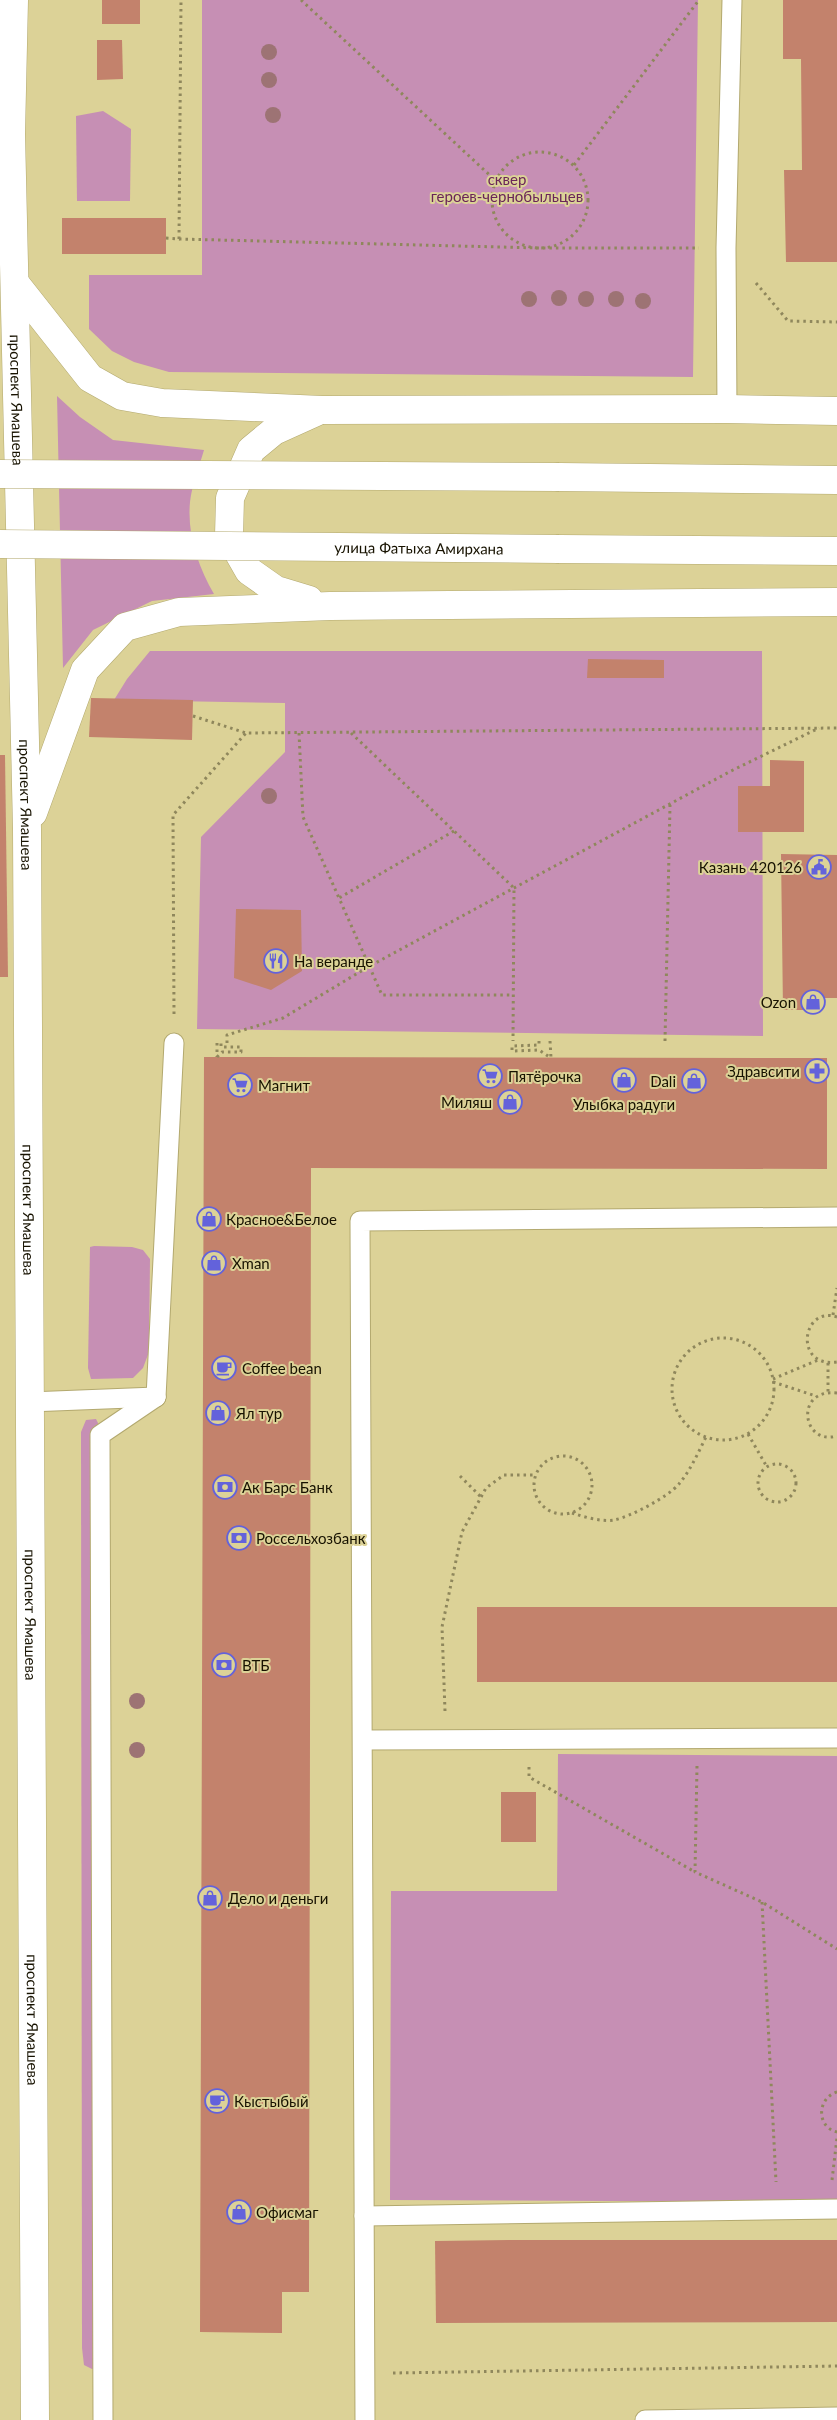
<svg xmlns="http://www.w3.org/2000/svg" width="837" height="2420" font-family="Lato,sans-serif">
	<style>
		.green { fill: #c68fb4 }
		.building { fill: #c3826c }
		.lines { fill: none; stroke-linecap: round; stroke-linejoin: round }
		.service-casing { stroke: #b3a96f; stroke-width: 21 }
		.primary-casing { stroke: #b3a96f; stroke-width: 29 }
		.path { stroke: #8f875c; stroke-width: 3; stroke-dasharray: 2.5 4; stroke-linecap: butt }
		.service { stroke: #fff; stroke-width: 19 }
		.primary { stroke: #fff; stroke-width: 28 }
		.primary-bridge-casing { stroke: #b3a96f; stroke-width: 29; stroke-linecap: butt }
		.primary-bridge { stroke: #fff; stroke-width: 28 }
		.tree { fill: #9d7374 }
		.labels { text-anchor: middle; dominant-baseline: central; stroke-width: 4; stroke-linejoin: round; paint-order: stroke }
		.park-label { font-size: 15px; fill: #6a2558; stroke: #dcd297 }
		.street-label { font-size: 15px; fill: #171200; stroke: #dcd297 }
		.poi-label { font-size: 15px; fill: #171200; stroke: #dcd297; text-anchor: start }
	</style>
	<rect width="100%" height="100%" fill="#dcd297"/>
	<g class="green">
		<polygon points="202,0 698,0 693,377 169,372 134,362 112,351 89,329 89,275 202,275"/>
		<polygon points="103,111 131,129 130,201 77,201 76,116"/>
		<path d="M57,396L80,417L113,440L204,450C199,467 192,485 190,502C187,535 198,566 214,594L152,601L93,630L63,668Z"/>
		<polygon points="150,651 762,651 763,1036 197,1029 201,837 285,752 285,703 114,700 127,679"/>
		<polygon points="94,1246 132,1247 143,1250 150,1259 149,1352 143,1368 133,1378 91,1379 88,1368 90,1247"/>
		<polygon points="96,1419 99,1425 100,2368 92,2369 84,2365 82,2348 81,1432 86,1420"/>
		<polygon points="558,1754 837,1756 837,2202 390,2200 391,1891 557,1891"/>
	</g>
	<g class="building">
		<rect x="102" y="0" width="38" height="24"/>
		<polygon points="783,0 837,0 837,262 786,262 784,170 802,170 801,59 783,59"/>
		<polygon points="97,40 122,40 123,79 97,80"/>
		<rect x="62" y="218" width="104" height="36"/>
		<polygon points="588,659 664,660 664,678 587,678"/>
		<polygon points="91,698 193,700 192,740 89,737"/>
		<polygon points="0,755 5,755 8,977 0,977"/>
		<polygon points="770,760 804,761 804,832 738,832 738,786 770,786"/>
		<polygon points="781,854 837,855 837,998 821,998 821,1010 783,1010"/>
		<polygon points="236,909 301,910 302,971 271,990 234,978"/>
		<polygon points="204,1057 827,1058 827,1169 311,1168 309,2292 282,2292 282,2333 200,2332"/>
		<rect x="477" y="1607" width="360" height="75"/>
		<rect x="501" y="1792" width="35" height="50"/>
		<polygon points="509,2240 837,2240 837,2322 436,2323 435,2241"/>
	</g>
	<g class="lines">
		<g class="service-casing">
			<g id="service">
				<polyline points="727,409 726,248 732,0"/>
				<polyline points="156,1397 174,1043"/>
				<polyline points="29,1402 156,1397"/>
				<polyline points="364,1740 837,1738"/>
				<polyline points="364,2216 837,2209"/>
				<polyline points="103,2420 100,1435 156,1397"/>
				<polyline points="365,2420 360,1221 837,1217"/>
				<polyline points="645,2420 837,2417"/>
			</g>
		</g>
		<g class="primary-casing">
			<g id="primary">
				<path id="s1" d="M14,0L11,134L27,829L35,2420"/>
				<polyline points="15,283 90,378 122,396 162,403 322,410 727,409 837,411"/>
				<polyline points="559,477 837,480"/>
				<polyline points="559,549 837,551"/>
				<polyline points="309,600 276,590 249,571 229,536 230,498 251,450 274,431 316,412"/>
				<polyline points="33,813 85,670 125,627 179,612 330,606 837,602"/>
			</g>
		</g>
		<g class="path">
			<polyline points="301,0 496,181"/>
			<circle cx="540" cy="200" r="48"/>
			<polyline points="574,165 699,0"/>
			<polyline points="166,238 179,239 181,0"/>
			<polyline points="179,239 540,248 699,248"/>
			<polyline points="756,283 788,321 837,322"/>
			<polyline points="193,716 246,733 837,728"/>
			<polyline points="299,733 303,817 339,898"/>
			<polyline points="351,733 514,888 513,1041"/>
			<polyline points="454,831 339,898 382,995 513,995"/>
			<polyline points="174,1014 173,815 246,733"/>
			<polyline points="539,1041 539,1045 512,1046 512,1051 539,1050 551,1058"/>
			<polyline points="550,1041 551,1058"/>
			<polyline points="665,1041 670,805"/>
			<polyline points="217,1043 217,1057"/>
			<polyline points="227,1043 227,1035 283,1018 368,967 514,888 731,771 819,728"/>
			<polyline points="217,1057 222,1052 241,1052 241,1047 221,1047 221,1043"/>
			<polyline points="833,1315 837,1288"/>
			<path d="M837,1317C802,1305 793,1368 837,1362"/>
			<circle cx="723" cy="1389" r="51"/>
			<polyline points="828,1363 828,1392"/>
			<polyline points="773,1379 818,1360"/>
			<polyline points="773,1382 816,1396"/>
			<path d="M837,1393C794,1388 802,1446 837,1436"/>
			<polyline points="748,1434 767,1467"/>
			<circle cx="563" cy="1485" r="29"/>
			<circle cx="777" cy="1483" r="19"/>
			<polyline points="460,1476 482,1498"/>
			<path d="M572,1513C585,1517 600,1522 614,1520C630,1517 668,1497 679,1484C690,1471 698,1453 706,1437"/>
			<polyline points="445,1711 442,1627 462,1532 486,1488 504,1475 535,1475"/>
			<polyline points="697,1766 695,1872 762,1902 837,1949"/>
			<polyline points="529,1767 529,1777 695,1872"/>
			<polyline points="762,1902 776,2182"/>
			<path d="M837,2092C817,2098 816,2127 837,2132"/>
			<polyline points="832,2180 837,2138"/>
			<polyline points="393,2373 837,2366"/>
		</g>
		<use href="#service" class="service"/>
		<use href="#primary" class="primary"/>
		<g class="primary-bridge-casing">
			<g id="primary-bridge">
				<polyline points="0,474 559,477"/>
				<path id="s2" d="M0,544L559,549"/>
			</g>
		</g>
		<use href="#primary-bridge" class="primary-bridge"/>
	</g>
	<g class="tree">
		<circle cx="269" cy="52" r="8"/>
		<circle cx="269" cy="80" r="8"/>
		<circle cx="273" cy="115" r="8"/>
		<circle cx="559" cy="298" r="8"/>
		<circle cx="529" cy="299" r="8"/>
		<circle cx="586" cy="299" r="8"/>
		<circle cx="616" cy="299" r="8"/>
		<circle cx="643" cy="301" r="8"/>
		<circle cx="269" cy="796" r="8"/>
		<circle cx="137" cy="1701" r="8"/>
		<circle cx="137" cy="1750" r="8"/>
	</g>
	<defs>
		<g id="civic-ring" transform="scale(1.25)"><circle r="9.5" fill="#dcd297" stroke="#6362db" stroke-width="1.5"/><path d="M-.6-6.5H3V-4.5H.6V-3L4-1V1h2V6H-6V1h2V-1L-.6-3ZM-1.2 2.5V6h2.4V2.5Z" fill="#6362db"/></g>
		<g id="restaurant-ring" transform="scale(1.25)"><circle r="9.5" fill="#dcd297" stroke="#6362db" stroke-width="1.5"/><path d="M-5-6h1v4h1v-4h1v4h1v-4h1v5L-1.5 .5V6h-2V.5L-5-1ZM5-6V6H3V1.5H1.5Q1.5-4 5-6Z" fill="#6362db"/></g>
		<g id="shop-ring" transform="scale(1.25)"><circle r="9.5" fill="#dcd297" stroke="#6362db" stroke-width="1.5"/><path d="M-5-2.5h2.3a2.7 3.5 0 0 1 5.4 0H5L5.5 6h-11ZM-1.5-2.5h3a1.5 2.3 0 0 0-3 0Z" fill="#6362db"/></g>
		<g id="pharmacy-ring" transform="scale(1.25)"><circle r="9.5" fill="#dcd297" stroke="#6362db" stroke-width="1.5"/><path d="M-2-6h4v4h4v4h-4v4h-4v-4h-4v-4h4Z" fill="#6362db"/></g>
		<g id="supermarket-ring" transform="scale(1.25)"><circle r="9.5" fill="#dcd297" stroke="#6362db" stroke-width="1.5"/><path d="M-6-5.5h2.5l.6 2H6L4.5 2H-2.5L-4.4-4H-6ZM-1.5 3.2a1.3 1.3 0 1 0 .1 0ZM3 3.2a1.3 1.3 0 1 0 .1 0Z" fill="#6362db"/></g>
		<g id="cafe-ring" transform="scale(1.25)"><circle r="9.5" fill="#dcd297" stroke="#6362db" stroke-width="1.5"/><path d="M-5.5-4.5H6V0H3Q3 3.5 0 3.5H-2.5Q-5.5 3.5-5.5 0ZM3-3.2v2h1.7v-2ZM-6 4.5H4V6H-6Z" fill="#6362db"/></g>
		<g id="bank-ring" transform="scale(1.25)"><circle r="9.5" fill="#dcd297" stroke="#6362db" stroke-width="1.5"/><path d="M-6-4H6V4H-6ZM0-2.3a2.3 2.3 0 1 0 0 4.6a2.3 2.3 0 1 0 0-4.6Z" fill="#6362db"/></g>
	</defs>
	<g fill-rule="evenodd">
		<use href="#civic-ring" x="819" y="867"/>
		<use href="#restaurant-ring" x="276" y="961"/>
		<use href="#shop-ring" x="813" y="1002"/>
		<use href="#pharmacy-ring" x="817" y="1071"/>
		<use href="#supermarket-ring" x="490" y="1076"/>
		<use href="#shop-ring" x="624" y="1080"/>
		<use href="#shop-ring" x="694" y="1081"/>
		<use href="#supermarket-ring" x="240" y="1085"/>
		<use href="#shop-ring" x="510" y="1102"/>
		<use href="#shop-ring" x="209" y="1219"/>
		<use href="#shop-ring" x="214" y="1263"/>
		<use href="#cafe-ring" x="224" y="1368"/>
		<use href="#shop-ring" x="218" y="1413"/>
		<use href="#bank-ring" x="225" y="1487"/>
		<use href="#bank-ring" x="239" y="1538"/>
		<use href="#bank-ring" x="224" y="1665"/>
		<use href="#shop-ring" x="210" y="1898"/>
		<use href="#cafe-ring" x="217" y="2101"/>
		<use href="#shop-ring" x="239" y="2212"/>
	</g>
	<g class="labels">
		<g class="park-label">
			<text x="507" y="179">сквер<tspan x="507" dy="17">героев-чернобыльцев</tspan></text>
		</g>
		<g class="street-label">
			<text stroke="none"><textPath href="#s1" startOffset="400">проспект Ямашева</textPath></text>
			<text stroke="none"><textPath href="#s2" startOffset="419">улица Фатыха Амирхана</textPath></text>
			<text stroke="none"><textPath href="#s1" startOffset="805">проспект Ямашева</textPath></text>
			<text stroke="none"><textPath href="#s1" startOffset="1210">проспект Ямашева</textPath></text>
			<text stroke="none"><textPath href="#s1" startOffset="1615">проспект Ямашева</textPath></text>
			<text stroke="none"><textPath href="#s1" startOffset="2020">проспект Ямашева</textPath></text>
		</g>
		<g class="poi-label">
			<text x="802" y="867" text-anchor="end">Казань 420126</text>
			<text x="294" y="961">На веранде</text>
			<text x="796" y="1002" text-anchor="end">Ozon</text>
			<text x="800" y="1071" text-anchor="end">Здравсити</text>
			<text x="508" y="1076">Пятёрочка</text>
			<text x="676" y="1081" text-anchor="end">Dali</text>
			<text x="258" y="1085">Магнит</text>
			<text x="492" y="1102" text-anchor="end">Миляш</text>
			<text x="624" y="1104" text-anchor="middle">Улыбка радуги</text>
			<text x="226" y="1219">Красное&amp;Белое</text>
			<text x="232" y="1263">Xman</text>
			<text x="242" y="1368">Coffee bean</text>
			<text x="236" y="1413">Ял тур</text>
			<text x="242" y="1487">Ак Барс Банк</text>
			<text x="256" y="1538">Россельхозбанк</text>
			<text x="242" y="1665">ВТБ</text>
			<text x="228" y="1898">Дело и деньги</text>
			<text x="234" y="2101">Кыстыбый</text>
			<text x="256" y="2212">Офисмаг</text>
		</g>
	</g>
</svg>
